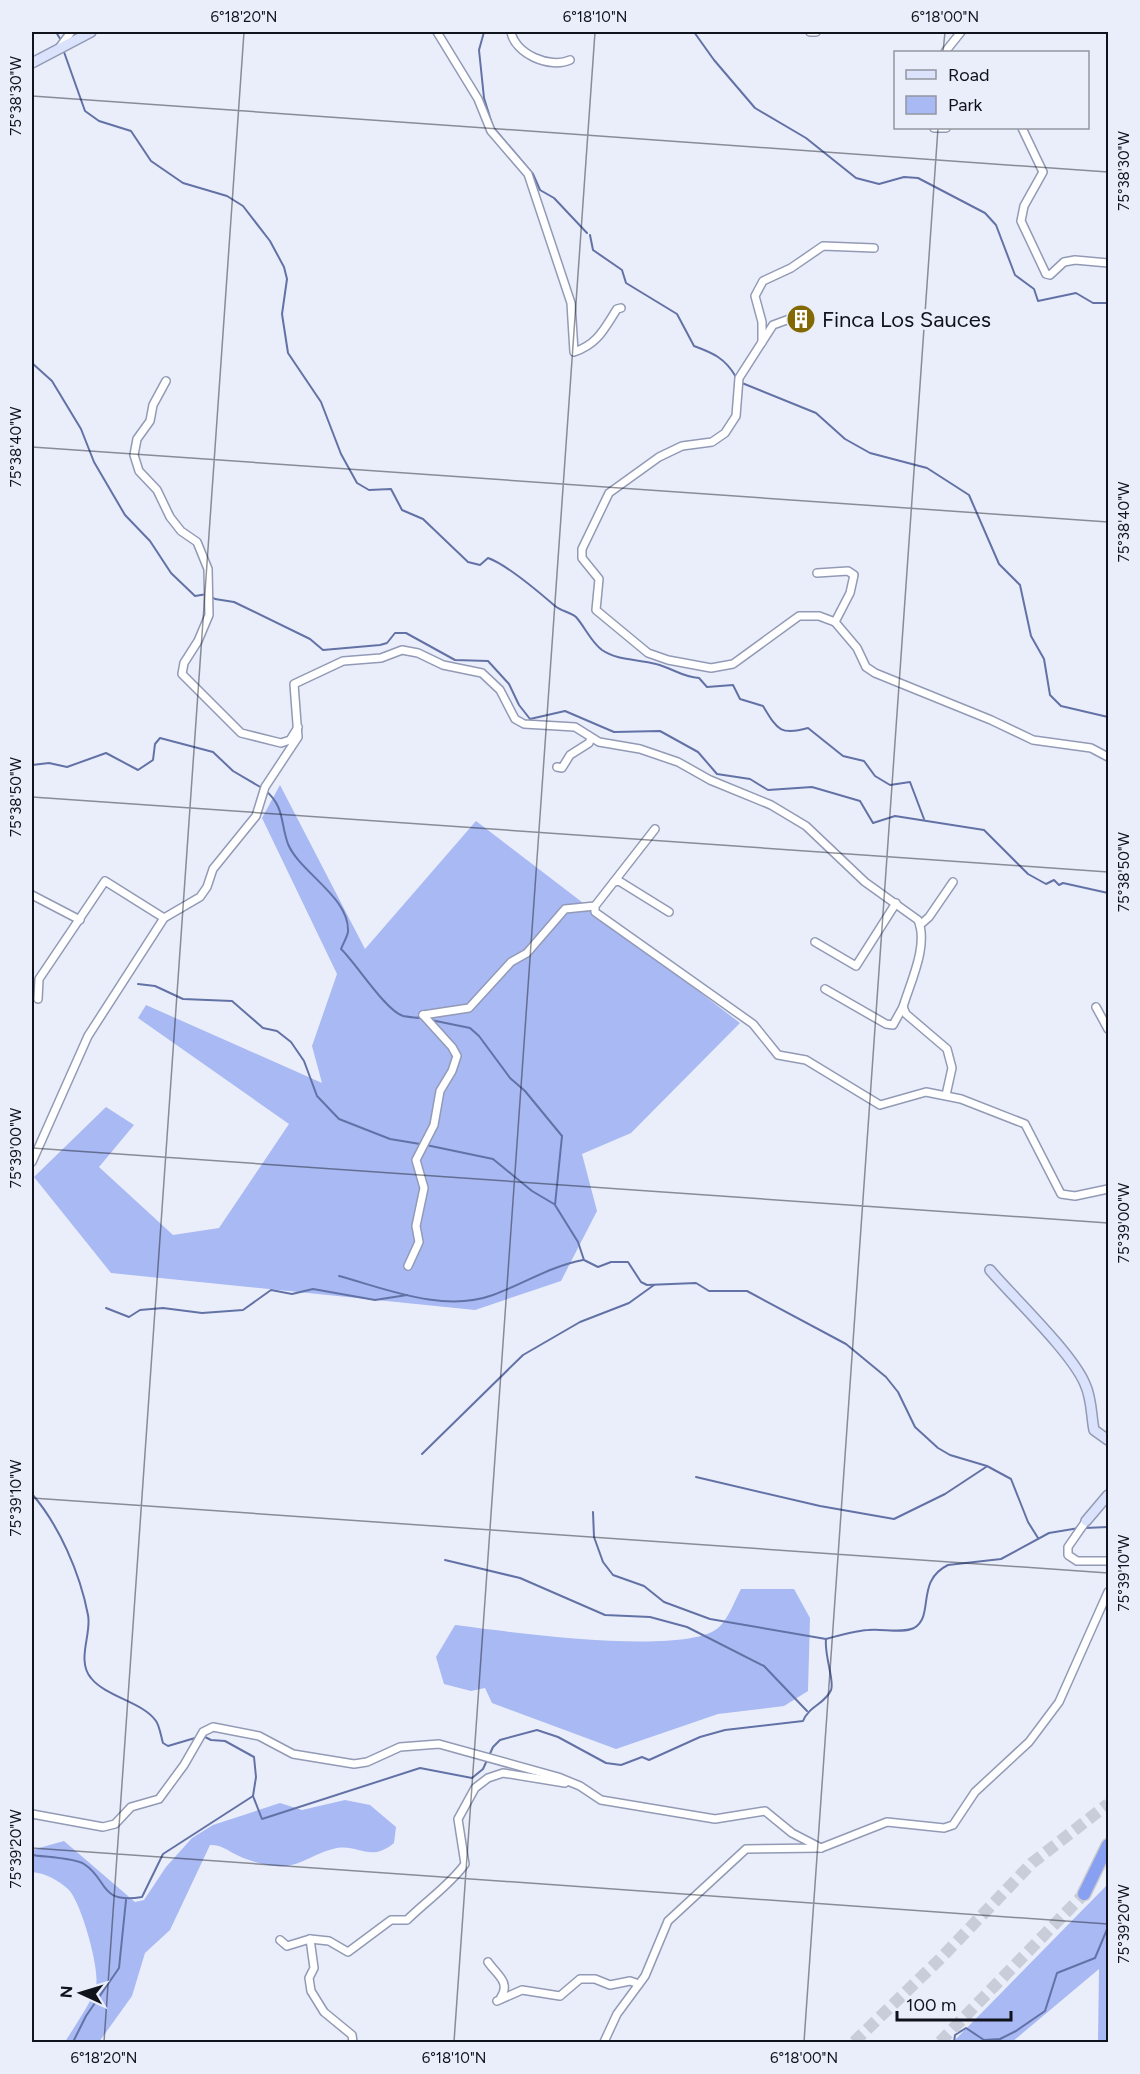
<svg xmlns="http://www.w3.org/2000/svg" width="1140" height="2074" font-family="Figtree,sans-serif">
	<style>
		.green { fill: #a8b9f3 }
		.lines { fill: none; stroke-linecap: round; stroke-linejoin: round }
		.stream { stroke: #6372a6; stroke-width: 2 }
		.highway-tunnel { stroke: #c9cdd9; stroke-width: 12; stroke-dasharray: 12 6; stroke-linecap: butt }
		.street-casing { stroke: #929ab6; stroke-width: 10 }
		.secondary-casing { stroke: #929ab6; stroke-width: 12 }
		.highway-casing { stroke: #cacbcd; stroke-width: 15 }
		.street { stroke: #fff; stroke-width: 7 }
		.secondary { stroke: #dbe2fb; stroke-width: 9 }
		.highway { stroke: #88a0f2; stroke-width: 12 }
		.ticks { fill: none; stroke: #10131c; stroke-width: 1.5; stroke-opacity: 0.45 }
		.labels { text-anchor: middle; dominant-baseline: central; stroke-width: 6; stroke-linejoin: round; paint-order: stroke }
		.poi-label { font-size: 22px; fill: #10131c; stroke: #eaeefa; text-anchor: start }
		.neatline { fill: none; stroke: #10131c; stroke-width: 2 }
		.ticks-label { font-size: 15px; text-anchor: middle; fill: #10131c }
	</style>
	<rect width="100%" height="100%" fill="#eaeefa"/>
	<g class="green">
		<polygon points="280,785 365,949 476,821 740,1023 631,1133 582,1154 597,1211 561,1281 475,1310 111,1273 34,1177 106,1107 134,1125 99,1167 173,1235 219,1228 289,1124 138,1018 146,1005 322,1083 312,1046 337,974 262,818"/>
		<path d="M741,1589H794L810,1618L808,1691L784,1706L718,1714L616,1749L492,1703L485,1688L471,1691L444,1684L436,1657L455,1625C503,1631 684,1657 718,1628C728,1620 735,1600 741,1589Z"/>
		<path d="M345,1800L370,1805L396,1827L394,1843C369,1864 358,1842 333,1849C312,1854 299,1868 276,1866C265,1865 249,1861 239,1856C227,1851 224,1845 210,1845L170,1930L145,1953L132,1996L99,2042H65C74,2027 92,2002 96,1986C100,1969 81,1901 68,1889C58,1880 45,1873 32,1872V1850L64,1841L135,1902L144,1900L166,1867L192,1838L213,1825L280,1803L302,1810Z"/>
		<polygon points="1108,1884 1108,2042 1098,2042 1099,1969 1012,2042 953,2042"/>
	</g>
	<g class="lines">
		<g class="stream">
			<polyline points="56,32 62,42"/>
			<polyline points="484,32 479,50 484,98 493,127 533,174 540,190 554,198 587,233"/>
			<polyline points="694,32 714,60 755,108 806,138 856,178 879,184 904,177 918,178 985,213 996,225 1015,275 1034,289 1038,301 1076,293 1093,303 1108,303"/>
			<path d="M64,52L85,111L99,121L131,131L151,161L183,183L227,196L243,206L270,241L284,267L287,279L282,314L288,353L321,402L341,454L357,483L369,490L391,489L402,510L423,519L468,562L480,565L488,558C508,565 540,593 555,606C561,611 570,612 576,617C585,627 591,642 602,650C618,661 638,659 656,664C672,668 682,677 699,678L707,687L733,685L740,699L763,706C777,729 780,736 808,728L843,756L864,761L875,776L890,785L910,782L924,819"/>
			<path d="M590,235L593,250L622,270L626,283L677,314L694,346C713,353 725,358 736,377"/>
			<polyline points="32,363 52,381 81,429 94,462 125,515 150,541 171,573 195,596 207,594 215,599 234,602 310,639 323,650 380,645 387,643 395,633 406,633 455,660 488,661 509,684 519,705 530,719 565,711 614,732 660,731 698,752 717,774 750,779 768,790 812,787 860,801 873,823 895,816 984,830 1028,874 1046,884 1054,880 1059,885 1063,883 1108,893"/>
			<polyline points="742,383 816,413 845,439 870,453 927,468 969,495 999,564 1020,585 1031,636 1044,659 1050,695 1061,706 1108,717"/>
			<polyline points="32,765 49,763 67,767 106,753 138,770 153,760 155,744 160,738 213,752 233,771 262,788"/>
			<path d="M265,790C285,807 280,822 288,844C300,873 350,897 348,932C347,937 343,944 341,949C356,963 385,1010 403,1016C409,1017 416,1018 422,1018"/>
			<polyline points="138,984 155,986 183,999 232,1001 263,1028 277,1031 291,1042 304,1061 317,1096 339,1119 390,1139 420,1144"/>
			<polyline points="431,1020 470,1028 479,1036 510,1078 525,1091 562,1136 555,1205 578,1242 584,1260 598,1267 611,1262 628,1262 641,1282 647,1285 696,1283 709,1291 747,1291 846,1344 886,1377 898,1392 915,1427 938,1448 950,1455 987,1466 1011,1479 1028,1522 1038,1538"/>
			<polyline points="426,1145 493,1159 532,1191 554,1204"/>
			<path d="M339,1276C387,1289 443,1313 493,1295C523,1284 551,1266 583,1260"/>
			<polyline points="106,1308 129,1317 140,1310 163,1308 202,1313 243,1310 271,1290 292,1294 313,1289 375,1300 407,1295"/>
			<polyline points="422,1454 523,1355 580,1322 629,1303 654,1285"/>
			<polyline points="696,1477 820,1506 894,1519 945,1494 986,1467"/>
			<path d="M32,1494C59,1525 80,1573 88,1615C92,1634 76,1660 91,1678C106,1697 143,1702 156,1721C160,1727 161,1737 163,1743L168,1746L195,1738"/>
			<polyline points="593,1512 594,1537 603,1562 613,1575 644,1586 664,1602 710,1619 826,1639"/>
			<polyline points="1085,1528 1108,1527"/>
			<polyline points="445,1560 520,1578 605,1615 650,1617 687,1627 764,1666 807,1711"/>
			<polyline points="203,1736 211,1740 225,1741 254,1757 256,1777 253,1796"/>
			<path d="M32,1855C44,1857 75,1858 84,1864C109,1880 98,1904 142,1897L163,1854L253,1796L262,1819L420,1768L472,1778L483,1769L493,1747L500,1740L537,1730L558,1737L606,1763L621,1765L642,1757L649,1760L700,1737L725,1730L803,1721C809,1706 825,1704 831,1690C835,1682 824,1655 826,1639C840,1635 854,1631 868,1630C881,1628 902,1634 914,1628C935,1616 915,1581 948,1565L1001,1559L1049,1533L1079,1528"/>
			<polyline points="73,2042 86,2016 119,1968 126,1900"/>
			<polyline points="954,2042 955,2035 966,2028 984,2040 1000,2039 1016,2031 1045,2011 1057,1973 1095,1958 1108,1927"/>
		</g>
		<g class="highway-tunnel">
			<polyline points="854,2042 940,1959 1032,1863 1108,1804"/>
			<polyline points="940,2042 1084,1894"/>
		</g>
		<g class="street-casing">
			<g id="street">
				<path d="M437,32L478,99L491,131L528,174L571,303L574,352C598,344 604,329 617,309L621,308"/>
				<path d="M511,32C515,54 550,69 570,60"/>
				<polyline points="810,32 816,32"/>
				<polyline points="59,48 71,32"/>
				<polyline points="945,52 961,32"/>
				<polyline points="934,128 946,128"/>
				<polyline points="1022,128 1043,172 1024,206 1021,221 1046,274 1050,275 1064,262 1075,260 1108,263"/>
				<polyline points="795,317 773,325 739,378 736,416 725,433 712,442 682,446 659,457 609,493 582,549 582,558 599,579 596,610 648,653 668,660 711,668 733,664 799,616 819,616 835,622 857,648 866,667 875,673 991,720 1033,740 1091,748 1108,757"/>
				<polyline points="762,342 762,322 755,296 763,281 791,268 823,246 874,248"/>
				<polyline points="166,381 153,405 150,421 137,439 134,455 139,471 157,490 170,517 181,531 197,542 208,569 209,615 198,641 184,663 182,674 241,733 281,743 290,740 298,727"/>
				<polyline points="817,573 848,571 854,575 850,593 835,622"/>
				<polyline points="557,767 562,768 570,755 589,743 591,738"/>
				<polyline points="655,829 595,906 595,912 753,1024 778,1055 806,1060 880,1105 926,1092 961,1099 1025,1124 1061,1194 1075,1196 1108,1189"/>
				<polyline points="614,882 619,881 669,912"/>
				<polyline points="32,895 80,920"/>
				<polyline points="920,925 929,917 953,882"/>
				<polyline points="815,942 856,966 896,903"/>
				<polyline points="825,989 886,1024 893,1025 903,1007"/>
				<polyline points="38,999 39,979 105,881 164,918"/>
				<polyline points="1096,1007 1108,1029"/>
				<polyline points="423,1015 469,1008 511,962 527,953 565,909 595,906"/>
				<path d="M32,1162L88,1036L164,918L200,897L207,887L213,869L256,816L265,787L298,737L294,684L343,661L381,658L402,650L418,653L443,665L482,673L500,690L515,719L524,724L575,727L599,742L640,749L678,762L710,780L771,805L806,826L865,882L918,920C929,945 910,983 903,1007L906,1014L947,1049L952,1068L946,1095"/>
				<polyline points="408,1266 419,1242 416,1226 424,1188 416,1160 434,1125 440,1091 452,1071 457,1056 452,1047 423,1015"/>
				<polyline points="1086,1521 1068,1547 1068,1555 1077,1561 1108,1561"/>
				<polyline points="32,1814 103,1827 115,1824 131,1807 159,1799 184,1765 203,1732 213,1727 259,1736 293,1754 354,1764 367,1762 400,1747 439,1744 558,1777 580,1786 601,1800 715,1819 765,1811 792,1833 821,1848"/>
				<path d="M310,1939L329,1941L348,1952L391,1920H407C426,1901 449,1886 465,1864L458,1819L475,1788L488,1778L503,1773L565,1783"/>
				<polyline points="280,1940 287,1946 310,1939 314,1968 309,1978 311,1991 324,2012 352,2035 353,2042"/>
				<path d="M488,1962C496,1974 511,1982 501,1997"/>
				<polyline points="497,2001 522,1990 560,1996 580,1979 595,1979 610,1985 630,1981 639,1984"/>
				<polyline points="604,2042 617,2014 645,1976 668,1921 746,1849 821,1848 887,1822 944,1828 953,1825 975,1792 1029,1742 1059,1702 1108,1592"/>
			</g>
		</g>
		<g class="secondary-casing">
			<g id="secondary">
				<polyline points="32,63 91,32"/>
				<path d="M990,1270C1015,1299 1072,1353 1085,1384C1092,1399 1091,1415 1094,1430L1108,1440"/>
				<polyline points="1086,1521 1108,1495"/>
			</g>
		</g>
		<g class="highway-casing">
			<polyline id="highway" points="1084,1894 1108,1845"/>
		</g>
		<use href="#street" class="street"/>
		<use href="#secondary" class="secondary"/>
		<use href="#highway" class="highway"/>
	</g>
	<path class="ticks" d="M943,52L945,32M32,96L1108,172M32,447L1108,522M32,797L1108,872M32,1148L1108,1223M32,1498L1108,1573M32,1848L1108,1924M104,2042L244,32M454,2042L595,32M804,2042L938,128"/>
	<defs>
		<g id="building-disc" transform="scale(1.5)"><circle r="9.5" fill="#826901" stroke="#eaeefa"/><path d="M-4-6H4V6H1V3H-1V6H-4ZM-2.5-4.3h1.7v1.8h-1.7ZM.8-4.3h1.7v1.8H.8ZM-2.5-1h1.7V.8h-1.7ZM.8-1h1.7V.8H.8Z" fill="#fff"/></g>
	</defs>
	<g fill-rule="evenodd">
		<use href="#building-disc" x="801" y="319"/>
	</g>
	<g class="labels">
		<g class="poi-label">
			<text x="822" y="319">Finca Los Sauces</text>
		</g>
	</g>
	<rect width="1140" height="2074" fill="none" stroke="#eaeefa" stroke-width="66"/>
	<rect x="894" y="51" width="195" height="78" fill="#eaeefa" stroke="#9396a1" stroke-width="1.5"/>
	<rect x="906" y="70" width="30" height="9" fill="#dbe2fb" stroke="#9396a1" stroke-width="1.5"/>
	<text x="948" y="81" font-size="18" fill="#10131c">Road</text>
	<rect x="906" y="96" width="30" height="18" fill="#a8b9f3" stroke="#9396a1" stroke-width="1.5"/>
	<text x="948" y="111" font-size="18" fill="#10131c">Park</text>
	<g transform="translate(81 1993) rotate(274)" stroke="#eaeefa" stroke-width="4.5" paint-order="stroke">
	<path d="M0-4.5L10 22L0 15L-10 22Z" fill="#10131c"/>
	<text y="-9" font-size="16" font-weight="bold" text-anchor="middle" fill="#10131c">N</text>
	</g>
	<path d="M897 2011v9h114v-9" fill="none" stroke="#10131c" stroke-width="3"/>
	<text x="906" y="2011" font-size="18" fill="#10131c" stroke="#eaeefa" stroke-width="4.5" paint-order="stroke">100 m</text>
	<rect x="33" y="33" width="1074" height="2008" class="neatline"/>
	<g class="ticks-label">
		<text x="244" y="22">6°18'20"N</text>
		<text x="595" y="22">6°18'10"N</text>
		<text x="945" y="22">6°18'00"N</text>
		<text transform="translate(16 96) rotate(-90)" y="5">75°38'30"W</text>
		<text transform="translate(1124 171) rotate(-90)" y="5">75°38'30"W</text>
		<text transform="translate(16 447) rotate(-90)" y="5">75°38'40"W</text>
		<text transform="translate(1124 522) rotate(-90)" y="5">75°38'40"W</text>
		<text transform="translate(16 797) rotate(-90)" y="5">75°38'50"W</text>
		<text transform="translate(1124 872) rotate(-90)" y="5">75°38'50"W</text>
		<text transform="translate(16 1148) rotate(-90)" y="5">75°39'00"W</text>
		<text transform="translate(1124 1223) rotate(-90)" y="5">75°39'00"W</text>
		<text transform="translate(16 1498) rotate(-90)" y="5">75°39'10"W</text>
		<text transform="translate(1124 1573) rotate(-90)" y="5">75°39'10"W</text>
		<text transform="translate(16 1849) rotate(-90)" y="5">75°39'20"W</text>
		<text transform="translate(1124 1924) rotate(-90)" y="5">75°39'20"W</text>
		<text x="104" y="2063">6°18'20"N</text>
		<text x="454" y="2063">6°18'10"N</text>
		<text x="804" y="2063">6°18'00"N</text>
	</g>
</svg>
